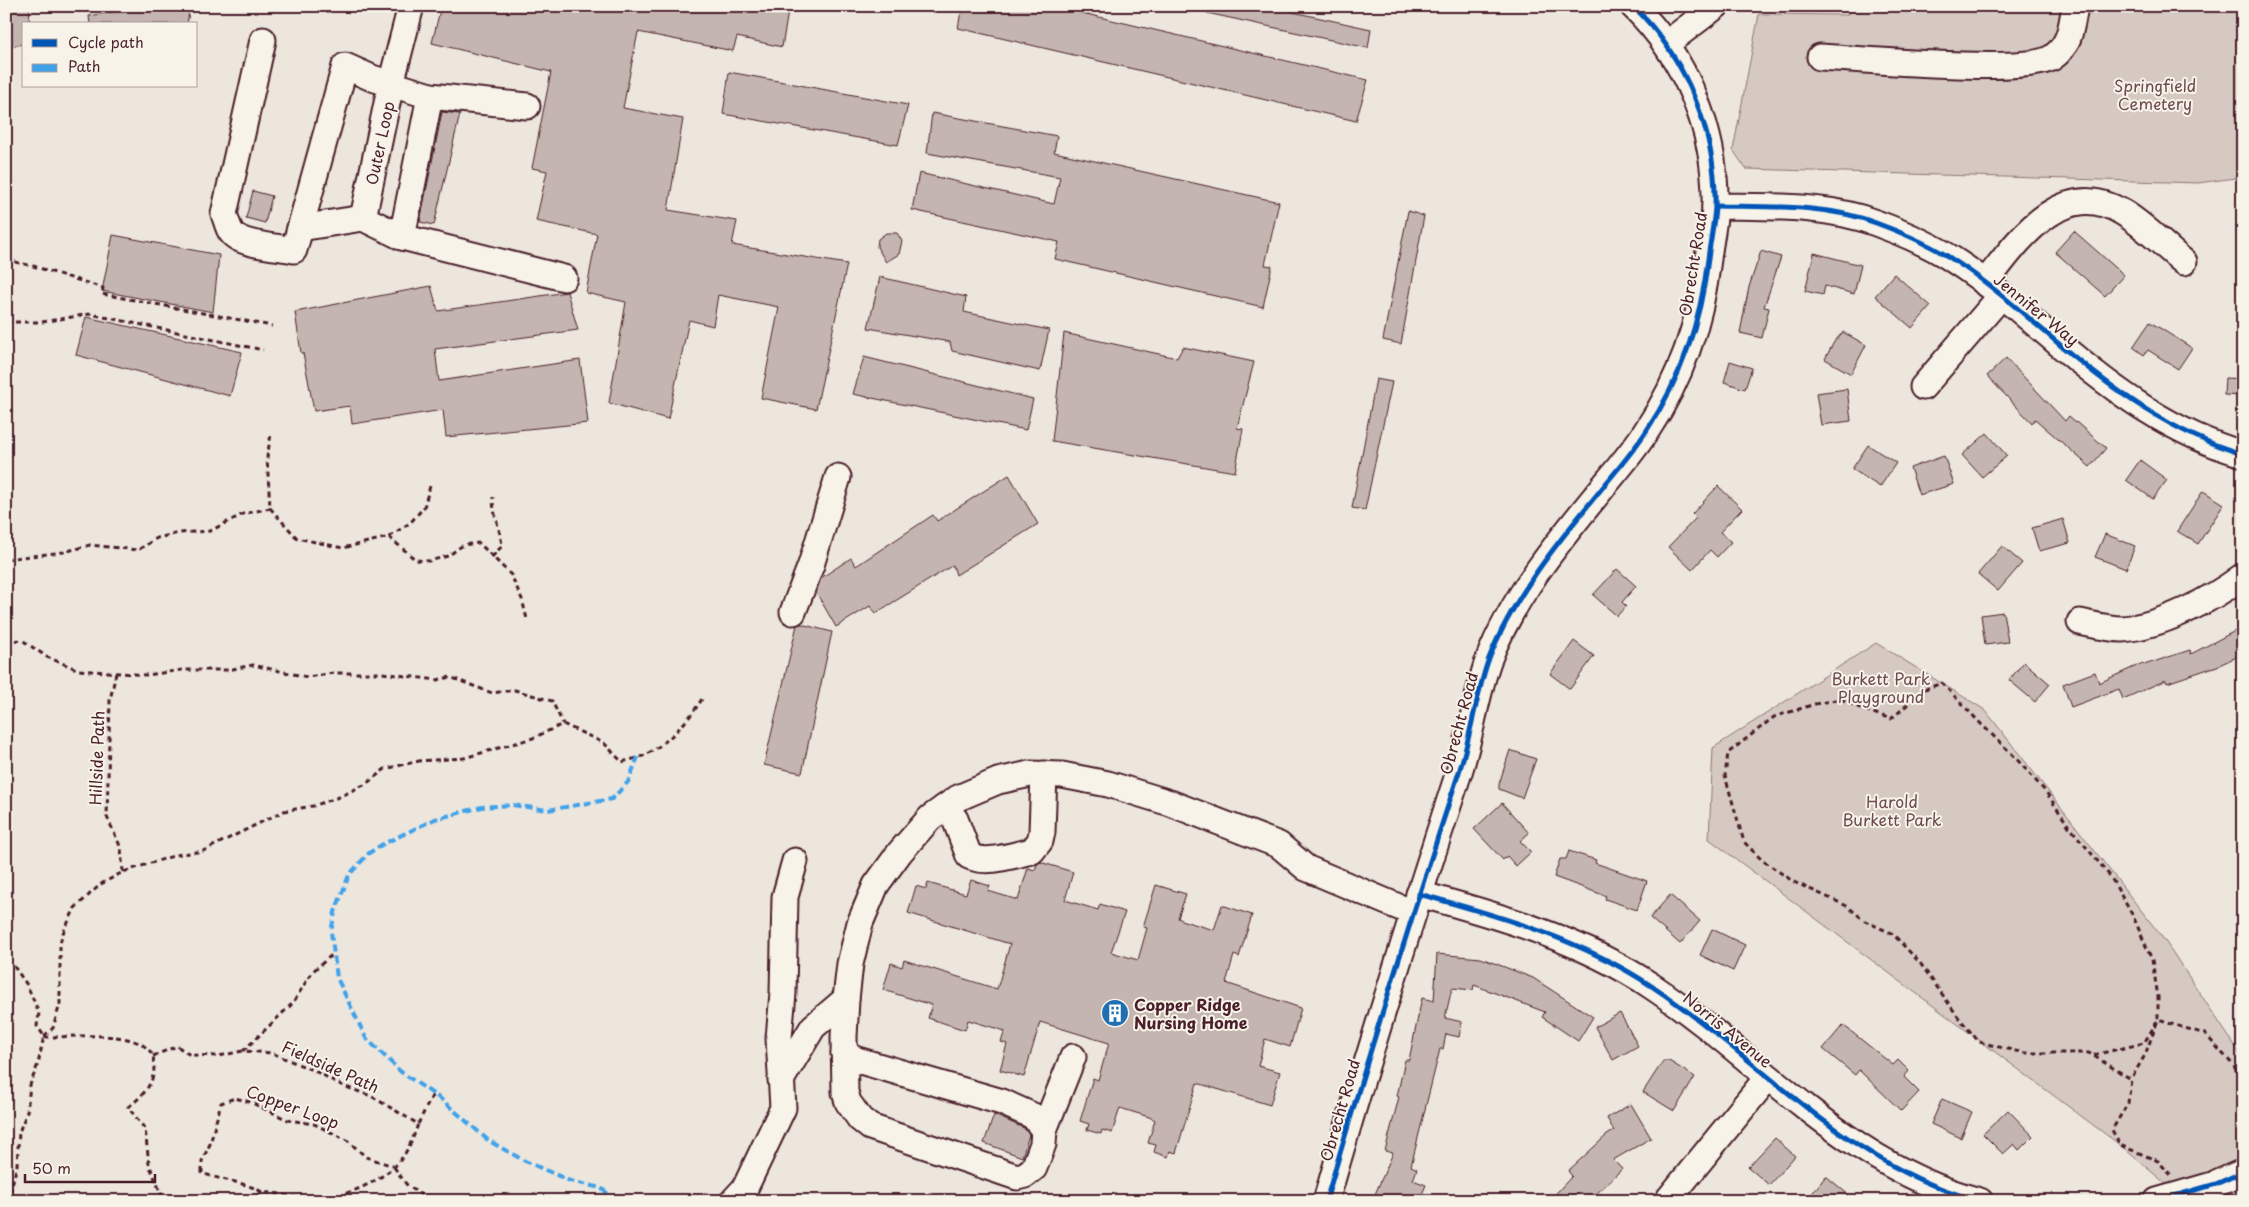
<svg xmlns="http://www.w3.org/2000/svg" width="2249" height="1207" font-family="'Playpen Sans',sans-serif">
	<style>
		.green { fill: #d5c9c2; stroke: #907476 }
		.building { fill: #c4b5b0; stroke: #4a1f2b }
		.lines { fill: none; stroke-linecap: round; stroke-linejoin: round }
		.minor-casing { stroke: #4a1f2b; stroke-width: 29 }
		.path { stroke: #4a1f2b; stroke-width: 3; stroke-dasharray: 5 4; stroke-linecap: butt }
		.minor { stroke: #f7f3e8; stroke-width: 25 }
		.quiet { stroke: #40a2eb; stroke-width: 4; stroke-dasharray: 8 4; stroke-linecap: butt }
		.cycleway-casing { stroke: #f7f3e8; stroke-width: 8 }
		.cycleway { stroke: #0057b8; stroke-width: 5 }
		.labels { text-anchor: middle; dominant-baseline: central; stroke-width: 4; stroke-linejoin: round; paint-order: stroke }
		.park-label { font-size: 16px; fill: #6d4a51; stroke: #f7f3e8 }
		.street-label { font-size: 16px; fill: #4a1f2b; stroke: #f7f3e8 }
		.poi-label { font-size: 16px; font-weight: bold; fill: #4a1f2b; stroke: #f7f3e8; text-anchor: start }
	</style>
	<rect width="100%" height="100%" fill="#ece6dd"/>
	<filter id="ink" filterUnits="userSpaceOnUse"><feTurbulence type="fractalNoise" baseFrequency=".02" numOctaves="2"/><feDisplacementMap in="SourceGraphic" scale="10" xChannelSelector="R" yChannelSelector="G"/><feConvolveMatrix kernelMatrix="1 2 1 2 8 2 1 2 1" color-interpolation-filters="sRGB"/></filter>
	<g filter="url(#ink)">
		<g class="green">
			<polygon points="1851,6 2243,6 2243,177 2198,183 1746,169 1733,150 1759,14 1847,15"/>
			<polygon points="1876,643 1985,710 2165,941 2243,1058 2243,1166 2179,1195 2120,1145 1709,839 1713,748"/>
		</g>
		<g class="building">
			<polygon points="6,6 30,6 29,24 24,24 24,44 6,47"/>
			<polygon points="147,6 190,6 187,24 90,24 89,16"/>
			<polygon points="441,6 789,6 782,47 737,37 733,51 638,32 623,108 683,119 668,210 737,221 732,245 847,264 816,409 761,398 779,307 718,295 713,326 689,320 668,419 609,403 626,302 586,293 597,234 536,221 547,171 532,168 551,72 432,43"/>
			<polygon points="962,6 1052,6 1368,80 1356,121 958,28"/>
			<polygon points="1208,6 1265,6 1371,29 1368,48 1207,13"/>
			<polygon points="729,72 908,105 898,145 723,114"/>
			<polygon points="442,112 460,114 434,225 420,222"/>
			<polygon points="932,113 1057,136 1054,152 1279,202 1265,265 1272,266 1263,307 1055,259 1059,242 912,210 919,173 1054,204 1060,177 927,153"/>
			<polygon points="253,191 272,196 265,223 246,218"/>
			<polygon points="1408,211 1424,216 1401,344 1383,340"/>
			<polygon points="2074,231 2124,275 2105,296 2055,252"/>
			<polygon points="886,233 897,233 902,241 899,254 886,262 877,247 878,239"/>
			<polygon points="113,235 219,255 213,312 102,291"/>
			<polygon points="1761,251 1781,257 1764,307 1769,308 1762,338 1740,333 1749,287"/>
			<polygon points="1814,253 1861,265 1854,294 1825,286 1823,295 1805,291"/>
			<polygon points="1894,274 1931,306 1912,328 1875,296"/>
			<polygon points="880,277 966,297 964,312 1049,330 1040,371 952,351 950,342 868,328"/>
			<polygon points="431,286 438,311 567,292 578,330 435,349 439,381 580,360 588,423 446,437 443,410 352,424 350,406 314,411 303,353 301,353 295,312"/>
			<polygon points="86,317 242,352 230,396 76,355"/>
			<polygon points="2150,322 2192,348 2178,369 2148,350 2144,355 2133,347"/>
			<polygon points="1843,332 1866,345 1851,374 1825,359 1834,342"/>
			<polygon points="1064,333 1177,358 1183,347 1254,362 1237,428 1243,429 1235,472 1052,441"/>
			<polygon points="864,357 1033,399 1026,430 853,394"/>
			<polygon points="2006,358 2065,421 2069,416 2106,448 2090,467 2035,419 2032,423 1987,376"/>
			<polygon points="1730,361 1752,368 1745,389 1724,382"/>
			<polygon points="2225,378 2243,379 2243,396 2224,395"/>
			<polygon points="1376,379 1392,382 1365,510 1352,508"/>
			<polygon points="1847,389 1851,421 1821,425 1816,393"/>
			<polygon points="1987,433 2007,456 1982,477 1962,455"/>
			<polygon points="1868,445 1896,463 1880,487 1852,469"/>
			<polygon points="1944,456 1954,484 1919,495 1910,468"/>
			<polygon points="2140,460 2167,480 2153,499 2126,480"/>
			<polygon points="1009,475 1038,524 956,575 953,565 876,613 870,606 836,627 816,592 821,578 851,558 856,566 933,515 937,521"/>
			<polygon points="1718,486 1742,509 1720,532 1731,542 1717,557 1710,550 1692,570 1668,547 1696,518 1692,514"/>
			<polygon points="2203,491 2224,504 2198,544 2177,531"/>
			<polygon points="2063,519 2070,543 2039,551 2032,528"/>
			<polygon points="2105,534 2135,546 2126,569 2095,557"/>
			<polygon points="2002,546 2022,563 1998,591 1978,574"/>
			<polygon points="1617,569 1636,586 1622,602 1626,606 1617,616 1593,595"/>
			<polygon points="2003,612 2008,642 1985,645 1981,615"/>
			<polygon points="801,624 832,632 802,773 764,765 797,625"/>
			<polygon points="2235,631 2243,647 2243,654 2217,666 2167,683 2166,680 2123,699 2119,689 2071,707 2063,684 2095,672 2099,683 2143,663 2144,665 2190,650 2191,654"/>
			<polygon points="1574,641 1594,656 1570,689 1550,674"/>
			<polygon points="2024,662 2050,684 2035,702 2009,680"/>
			<polygon points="1510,750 1536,759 1522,798 1499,789 1499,784"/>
			<polygon points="1502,803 1529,833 1520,841 1531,852 1516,866 1507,856 1503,860 1474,829"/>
			<polygon points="1569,851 1596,860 1595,863 1647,881 1637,910 1605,899 1606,896 1554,877 1560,859 1566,859"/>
			<polygon points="1040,862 1073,872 1065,900 1098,910 1100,904 1125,912 1111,952 1138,960 1147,928 1143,927 1156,885 1186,894 1178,918 1184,921 1214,930 1222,905 1252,915 1239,957 1234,955 1226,983 1301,1008 1290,1047 1265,1039 1258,1066 1280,1072 1270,1105 1197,1083 1176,1153 1170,1151 1168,1157 1154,1152 1156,1145 1148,1143 1155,1120 1149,1117 1120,1108 1112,1133 1102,1130 1101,1134 1087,1130 1089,1124 1080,1121 1093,1078 1098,1080 1109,1043 1040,1022 1024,1077 1000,1070 1007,1044 1001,1042 1005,1031 968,1020 965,1030 928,1018 932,1005 883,990 891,963 902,967 904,960 997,989 1010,944 908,913 916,886 926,889 928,883 966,894 971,880 990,886 988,891 1018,900 1028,868 1035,870 1037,864"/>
			<polygon points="1670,895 1700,921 1680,944 1650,918"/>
			<polygon points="1712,929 1745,945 1733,971 1700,955"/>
			<polygon points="1437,954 1481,958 1533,978 1593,1017 1578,1041 1542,1017 1545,1012 1474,985 1473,990 1452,988 1445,1018 1462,1022 1459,1037 1446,1034 1443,1049 1440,1049 1411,1166 1417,1169 1413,1180 1426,1185 1419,1201 1372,1201 1393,1153 1385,1151 1399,1097 1397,1096 1405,1060 1409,1060 1422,998 1434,1001"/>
			<polygon points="1620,1013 1638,1046 1613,1060 1595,1027"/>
			<polygon points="1843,1025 1893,1065 1898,1060 1909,1071 1904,1077 1919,1092 1901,1111 1859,1070 1855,1075 1823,1049"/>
			<polygon points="1663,1061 1669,1061 1695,1077 1674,1111 1643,1092"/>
			<polygon points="1942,1099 1972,1112 1961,1138 1931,1124"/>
			<polygon points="1631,1104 1651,1138 1613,1160 1622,1169 1589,1201 1549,1201 1572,1176 1568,1171 1607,1135 1614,1131 1607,1118"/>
			<polygon points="2008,1110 2033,1136 2019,1150 2014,1144 2003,1154 1983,1134"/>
			<polygon points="994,1115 1024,1128 1029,1135 1022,1157 984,1143"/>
			<polygon points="1775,1138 1795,1156 1769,1185 1748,1167"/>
			<polygon points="1826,1176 1856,1201 1806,1201"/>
		</g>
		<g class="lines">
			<g class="minor-casing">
				<g id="minor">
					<path d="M263,40L224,214C227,221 228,231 235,236C246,245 279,247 294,250L345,66L372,78L430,96L402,237L363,218"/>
					<polyline points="1666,44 1716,6"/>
					<path d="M1820,57C1860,59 2028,75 2053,57C2071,44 2071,26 2075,6"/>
					<polyline points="430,96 527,106"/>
					<path d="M1715,206C1768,207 1826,204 1876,223C1903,233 1932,245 1955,261C1992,285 2025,315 2059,344C2113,390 2173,434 2243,454"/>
					<polyline points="300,228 363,218 391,84 411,6"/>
					<polyline points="402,237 564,278"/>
					<path d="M1985,283C2018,241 2061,176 2122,212C2142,223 2165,247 2184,262"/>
					<polyline points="1923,387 2002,295"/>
					<polyline points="793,612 811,565 838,477"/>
					<path d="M2080,622C2094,625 2108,629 2122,629C2162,626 2211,600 2243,576"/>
					<path d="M944,808L955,819L969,856C987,865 1013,855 1032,851L1040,841L1042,832L1044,774"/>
					<path d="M1419,894C1500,916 1583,940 1653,987C1761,1059 1849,1168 1980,1201"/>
					<polyline points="844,1053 857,1060 1002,1102 1033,1116 1044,1130"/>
					<polyline points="1073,1057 1044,1130 1043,1144 1034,1168 1025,1175 1017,1177 870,1127 860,1119 848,1102 845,1092 844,1037 846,999 850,964 860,923 876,885 900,852 930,818 958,798 998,781 1030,774 1062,775 1108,784 1170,803 1279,845 1306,868 1413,913"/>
					<polyline points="781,1080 813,1027 846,999"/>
					<polyline points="733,1201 745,1188 783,1108 779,1038 783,993 785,897 795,861"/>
					<path d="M1326,1201C1368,1056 1413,912 1460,769C1471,734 1476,696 1488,661C1512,598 1557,543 1599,492C1615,472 1633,452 1647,430C1681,379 1701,319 1708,259C1710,242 1714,224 1715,207C1717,133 1686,57 1633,6"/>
					<polyline points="1667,1201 1768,1077"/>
					<polyline points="2157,1201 2216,1184 2243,1172"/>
				</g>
			</g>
			<g class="path">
				<polyline points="6,260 33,266 103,288 102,294 272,326"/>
				<polyline points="6,322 42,322 90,314 263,350"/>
				<polyline points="270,508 297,538 343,548 389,537 411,522 424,507 430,486"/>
				<polyline points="389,537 416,560 429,561 448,556 463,545 479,543 511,575 522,599 527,619"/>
				<path d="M492,557L502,546C500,527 493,516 493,497"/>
				<polyline points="6,559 64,552 90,545 138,550 157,538 179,533 210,531 243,514 270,508 267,457 271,434"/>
				<polyline points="6,641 22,640 47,657 79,670 147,675 182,670 228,670 253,665 307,677 334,673 382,673 437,680 450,677 492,693 515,690 552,701 563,724"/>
				<polyline points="116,673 110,700 107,817 121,848 123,872"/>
				<path d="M563,724L604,743L622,762C629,760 638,758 645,755C668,743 689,720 702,699"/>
				<polyline points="6,962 13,965 27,985 39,1013 37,1026 44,1036"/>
				<polyline points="44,1036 53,1028 60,1004 60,943 63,933 75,908 101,884 123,872 176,855 203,851 284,811 313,806 339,797 366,784 385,769 419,761 464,758 533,738 563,724"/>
				<path d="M44,1037C70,1038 139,1027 153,1056C154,1059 153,1064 154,1067C154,1084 142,1097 128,1107L145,1129L149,1164L164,1201"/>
				<polyline points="243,1051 293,1003 312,972 334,953"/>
				<polyline points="2094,1055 2144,1043 2158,1020 2145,1055 2131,1079"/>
				<path d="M153,1056L177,1046L190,1055L219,1056L243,1051L272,1053L319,1073L343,1086L371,1096L418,1124C413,1139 406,1156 394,1167C371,1187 337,1200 306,1199C284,1198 267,1184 248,1201"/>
				<polyline points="418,1124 433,1094"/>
				<polyline points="394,1167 406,1184 429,1201"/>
				<polyline points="2171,1175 2158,1161 2120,1145 2112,1130 2128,1103 2131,1079 2089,1053 2024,1053 1979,1042 1959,1018 1920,963 1893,934 1865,921 1847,906 1794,882 1762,860 1744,842 1725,776 1728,753 1774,717 1815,704 1841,699 1864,710 1891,719 1925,689 1942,683 1982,725 2013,755 2046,792 2068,825 2110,876 2133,916 2152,960 2158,997 2158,1020 2205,1034 2234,1066 2243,1084"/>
				<path d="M262,1192C243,1181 222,1181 202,1173V1161L210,1144L221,1103L235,1098L250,1102L288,1120L314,1124L347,1140L366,1157L393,1166"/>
				<polyline points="8,1201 17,1165 19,1132 27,1112 30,1085 38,1064 44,1036"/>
			</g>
			<use href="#minor" class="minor"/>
			<polyline class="quiet" points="617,1201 601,1188 570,1181 525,1161 489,1141 442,1100 401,1072 366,1038 337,978 331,932 335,912 349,875 369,853 383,844 435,819 482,807 512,805 548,810 612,799 628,782 638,757"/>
			<g class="cycleway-casing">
				<g id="cycleway">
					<path d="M1715,206C1768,207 1826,204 1876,223C1903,233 1932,245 1955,261C1992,285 2025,315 2059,344C2113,390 2173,434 2243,454"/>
					<path d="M1419,894C1500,916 1583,940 1653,987C1761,1059 1849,1168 1980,1201"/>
					<path d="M1326,1201C1368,1056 1413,912 1460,769C1471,734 1476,696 1488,661C1512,598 1557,543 1599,492C1615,472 1633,452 1647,430C1681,379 1701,319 1708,259C1710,242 1714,224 1715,207C1717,133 1686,57 1633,6"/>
					<polyline points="2157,1201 2216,1184 2243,1172"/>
				</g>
			</g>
			<use href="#cycleway" class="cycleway"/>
		</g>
	</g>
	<defs>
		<g id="building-disc" transform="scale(1.4375)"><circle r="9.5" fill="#1f6fb2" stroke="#f7f3e8"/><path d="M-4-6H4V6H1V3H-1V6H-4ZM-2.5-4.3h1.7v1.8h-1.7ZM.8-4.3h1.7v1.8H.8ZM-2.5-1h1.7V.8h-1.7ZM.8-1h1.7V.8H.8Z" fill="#fff"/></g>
	</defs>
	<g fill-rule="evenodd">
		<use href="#building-disc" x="1115" y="1013"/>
	</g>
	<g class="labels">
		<g class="park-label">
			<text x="2155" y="85">Springfield<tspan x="2155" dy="18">Cemetery</tspan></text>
			<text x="1881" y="678">Burkett Park<tspan x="1881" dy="18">Playground</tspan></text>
			<text x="1892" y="801">Harold<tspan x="1892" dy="18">Burkett Park</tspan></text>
		</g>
		<g class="street-label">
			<text transform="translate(379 143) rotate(-78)">Outer Loop</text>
			<text transform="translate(1692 264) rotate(-81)">Obrecht Road</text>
			<text transform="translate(2037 309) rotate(39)">Jennifer Way</text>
			<text transform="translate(1458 723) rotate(-75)">Obrecht Road</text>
			<text transform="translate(96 758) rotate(-88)">Hillside Path</text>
			<text transform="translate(1728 1029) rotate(39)">Norris Avenue</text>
			<text transform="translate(331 1066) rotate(24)">Fieldside Path</text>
			<text transform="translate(293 1106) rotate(20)">Copper Loop</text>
			<text transform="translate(1339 1110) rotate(-74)">Obrecht Road</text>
		</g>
		<g class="poi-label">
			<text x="1134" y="1004">Copper Ridge<tspan x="1134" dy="18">Nursing Home</tspan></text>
		</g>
	</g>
	<rect width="2249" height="1207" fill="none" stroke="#f7f3e8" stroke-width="25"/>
	<rect x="12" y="12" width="2224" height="1182" fill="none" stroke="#4a1f2b" stroke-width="2" filter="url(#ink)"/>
	<rect x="22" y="22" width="175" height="65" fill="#f7f3e8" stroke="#b29e9c"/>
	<rect x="32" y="39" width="25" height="8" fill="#0057b8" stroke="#b29e9c"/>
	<text x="68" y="48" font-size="15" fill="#4a1f2b">Cycle path</text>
	<rect x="32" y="64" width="25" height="8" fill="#40a2eb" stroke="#b29e9c"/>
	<text x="68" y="72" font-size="15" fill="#4a1f2b">Path</text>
	<path d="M25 1174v8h130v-8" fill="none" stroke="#4a1f2b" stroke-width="2.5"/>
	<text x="32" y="1174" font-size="15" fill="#4a1f2b" stroke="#f7f3e8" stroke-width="4" paint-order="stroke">50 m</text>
</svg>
